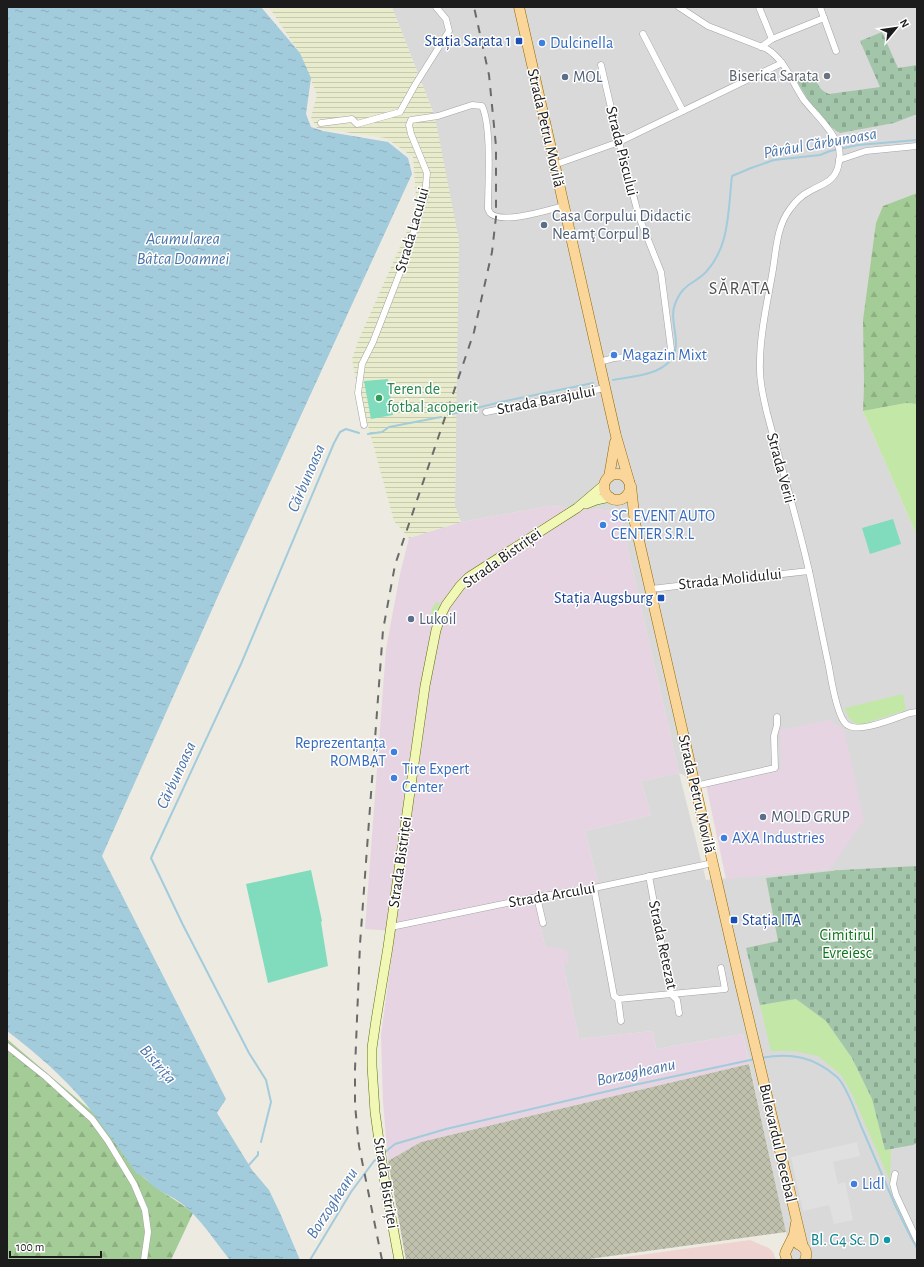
<svg xmlns="http://www.w3.org/2000/svg" width="924" height="1267" font-family="'Alegreya Sans',sans-serif">
	<style>
		.residential { fill: #dad9d9; fill-rule: evenodd }
		.commercial { fill: #eed3d1 }
		.industrial { fill: #e6d4e2 }
		.construction { fill: url(#construction-cross-hatch) }
		.farmland { fill: url(#farmland-rules) }
		.grass { fill: #c3e7a7 }
		.forest { fill: url(#forest-firs) }
		.cemetery { fill: url(#cemetery-stones) }
		.pitch { fill: #80dcbd }
		.parking { fill: #e0e0e0 }
		.water { fill: url(#water-ripples) }
		.lines { fill: none; stroke-linecap: round; stroke-linejoin: round }
		.stream { stroke: #a2cbdb; stroke-width: 2 }
		.minor-casing { stroke: #a3a3a3; stroke-width: 7 }
		.secondary-casing { stroke: #5e7006; stroke-width: 10 }
		.primary-casing { stroke: #916a03; stroke-width: 11 }
		.minor { stroke: #fff; stroke-width: 6 }
		.secondary { stroke: #f1f8b5; stroke-width: 9 }
		.primary { stroke: #fad69a; stroke-width: 10 }
		.rail { stroke: #6a6a6a; stroke-width: 2; stroke-dasharray: 8 8; stroke-linecap: butt }
		.transit-dot { fill: #1a4fb4; stroke: #fff; stroke-width: 1.5 }
		.shop-dot { fill: #3f7fe0; stroke: #fff; stroke-width: 1.5 }
		.worship-dot { fill: #6b7280; stroke: #fff; stroke-width: 1.5 }
		.service-dot { fill: #5c6f8a; stroke: #fff; stroke-width: 1.5 }
		.leisure-dot { fill: #2e9e5b; stroke: #fff; stroke-width: 1.5 }
		.culture-dot { fill: #0f9aa8; stroke: #fff; stroke-width: 1.5 }
		.labels { text-anchor: middle; dominant-baseline: central; stroke-width: 3; stroke-linejoin: round; paint-order: stroke }
		.transit-label { font-size: 16px; fill: #164399; stroke: #fff; text-anchor: end }
		.shop-label { font-size: 16px; fill: #366cbe; stroke: #fff; text-anchor: start }
		.worship-label { font-size: 16px; fill: #5b616d; stroke: #fff; text-anchor: end }
		.service-label { font-size: 16px; fill: #4e5e75; stroke: #fff; text-anchor: start }
		.street-label { font-size: 16px; fill: #1c1c1c; stroke: #fff }
		.leisure-label { font-size: 16px; fill: #27864d; stroke: #fff; text-anchor: start }
		.park-label { font-size: 16px; fill: #0d771b; stroke: #fff }
		.culture-label { font-size: 16px; fill: #0d838f; stroke: #fff; text-anchor: end }
		.water-label { font-size: 17px; font-style: italic; fill: #4b75a9; stroke: #fff }
		.quarter-label { font-size: 18px; letter-spacing: 1px; fill: #4f4f4f; stroke: #fff }
	</style>
	<defs>
		<pattern id="construction-cross-hatch" width="8" height="8" patternUnits="userSpaceOnUse"><rect width="8" height="8" fill="#c0c1ad"/><path d="M0 0l8 8M0 8l8-8" fill="none" stroke="#a4a594"/></pattern>
		<pattern id="farmland-rules" width="6" height="5" patternUnits="userSpaceOnUse"><rect width="6" height="5" fill="#e8eccd"/><path d="M0 2.5h6" fill="none" stroke="#c6caaf"/></pattern>
		<pattern id="forest-firs" width="22" height="20" patternUnits="userSpaceOnUse"><rect width="22" height="20" fill="#a4cc97"/><path d="M5 1l3.5 6h-7zM16 11l3.5 6h-7z" fill="#8daf82"/></pattern>
		<pattern id="cemetery-stones" width="16" height="16" patternUnits="userSpaceOnUse"><rect width="16" height="16" fill="#a3c6aa"/><path d="M2 7V4a2 2 0 0 1 4 0v3zM10 15v-3a2 2 0 0 1 4 0v3z" fill="#8caa92"/></pattern>
		<pattern id="water-ripples" width="26" height="14" patternUnits="userSpaceOnUse"><rect width="26" height="14" fill="#a2cbdb"/><path d="M2 4q2-2 4 0t4 0M15 11q2-2 4 0t4 0" fill="none" stroke="#8baebb"/></pattern>
	</defs>
	<rect width="100%" height="100%" fill="#edeae2"/>
	<path class="residential" d="M392,7H917V193L883,206L864,382L863,411L917,536V1260H792L743,1034L656,1049L653,1031L579,1039L563,964L545,946L533,894L598,882L585,831L651,815L641,781L679,773L619,511L550,506L461,522L455,507L456,397L435,117ZM781,770L830,869L706,880L679,773L706,785Z"/>
	<polygon class="commercial" points="750,1240 769,1248 773,1252 776,1260 603,1260"/>
	<g class="industrial">
		<polygon points="550,506 619,511 679,773 641,781 651,815 585,831 598,882 533,894 545,946 567,950 569,963 563,964 579,1039 653,1031 656,1049 743,1034 749,1064 421,1142 388,1161 383,1101 381,1035 395,931 365,929 386,649 400,574 409,538 461,522"/>
		<polygon points="830,720 844,730 864,820 830,869 726,879 706,785 781,770 780,730"/>
	</g>
	<polygon class="construction" points="749,1064 786,1232 582,1260 406,1260 388,1161 421,1142"/>
	<polygon class="farmland" points="269,7 392,7 435,117 459,240 455,506 461,522 409,538 394,521 357,385 352,359 358,341 417,209 413,157 386,138 317,128 311,117 317,95 301,55"/>
	<g class="grass">
		<polygon points="906,403 917,404 917,536 863,411"/>
		<path d="M437,602L440,604L432,624L430,623C430,616 431,606 437,602Z"/>
		<path d="M903,694L906,710L860,725C850,722 848,717 845,708Z"/>
		<polygon points="796,999 826,1021 852,1058 873,1101 885,1150 891,1149 890,1181 852,1094 841,1075 818,1056 794,1051 771,1051 760,1005"/>
	</g>
	<g class="forest">
		<polygon points="917,193 917,404 906,403 863,411 864,382 863,320 876,223 883,206"/>
		<path d="M7,1039L95,1114L141,1175C156,1190 176,1199 193,1213L171,1260H7Z"/>
	</g>
	<g class="cemetery">
		<path d="M882,32L898,68L917,65V114L894,123L840,133C819,121 807,98 795,78L808,72C820,78 814,88 829,94L880,87L860,41Z"/>
		<polygon points="917,866 917,1143 913,1145 885,1150 872,1099 852,1058 826,1021 796,999 760,1005 746,948 778,941 766,878 841,870"/>
	</g>
	<g class="pitch">
		<polygon points="388,379 393,415 371,419 364,381"/>
		<polygon points="893,519 901,544 870,554 862,528"/>
		<polygon points="311,870 322,921 321,922 328,966 268,983 246,884"/>
	</g>
	<polygon class="parking" points="857,1142 860,1156 833,1162 838,1184 845,1182 853,1220 834,1224 829,1205 803,1211 791,1157"/>
	<path class="water" d="M7,7H261L300,53L311,78L306,114L311,127L323,131L388,142L408,158L412,174L227,576L102,856L226,1099L217,1113L252,1170L269,1190L280,1213L300,1260H230C214,1240 201,1219 181,1203C173,1197 163,1193 154,1187C149,1183 144,1175 137,1174C120,1151 104,1127 86,1104C63,1076 36,1053 7,1031Z"/>
	<g class="lines">
		<g class="stream">
			<path d="M613,380C632,376 656,376 670,361C684,346 668,321 675,304C683,283 693,285 706,272C730,246 728,210 732,176L751,168L774,160L820,155L830,151L858,145L917,140"/>
			<polyline points="448,415 501,402 593,383"/>
			<polyline points="368,434 382,432 389,427 441,417"/>
			<path d="M761,1058C791,1052 814,1057 837,1077C847,1086 856,1114 861,1126C873,1153 884,1180 896,1207C903,1221 909,1235 917,1248"/>
			<polyline points="261,1142 271,1102 266,1080 249,1053 183,925 151,858 241,664 334,443 340,432 346,429 359,433"/>
			<polyline points="384,1153 395,1144 446,1129 634,1085 755,1059"/>
			<polyline points="247,1167 258,1155 258,1152"/>
			<polyline points="310,1260 351,1192 374,1161 378,1158"/>
		</g>
		<g class="minor-casing">
			<g id="minor">
				<path d="M679,7L708,26L767,49C786,61 792,83 804,100C815,114 830,127 837,143C841,150 840,159 838,167C834,182 822,184 810,191C802,195 795,202 790,209C776,227 776,254 772,275C767,304 760,333 760,362C759,379 763,396 767,413C781,466 797,518 809,571C816,603 822,635 829,667C831,679 837,716 846,724C858,735 897,717 910,713L917,712"/>
				<polyline points="759,7 772,39"/>
				<polyline points="820,7 836,51"/>
				<polyline points="643,34 683,111"/>
				<polyline points="761,47 772,39 824,18"/>
				<polyline points="321,123 352,119 357,124 400,112 415,85 449,31 446,19 436,7"/>
				<polyline points="839,160 866,151 917,146"/>
				<polyline points="554,165 619,142 782,63"/>
				<polyline points="599,362 614,358 666,354 669,353 671,349 661,272 639,217 619,142 601,65"/>
				<polyline points="486,412 605,388"/>
				<path d="M364,425L358,393L362,364L373,342L406,257L425,196L427,173L411,134L409,125L411,120L438,116L472,105L482,106C492,127 488,184 488,209L490,213C502,225 548,210 564,206"/>
				<polyline points="651,589 809,571"/>
				<polyline points="695,786 775,768 774,736 777,725 777,717"/>
				<polyline points="649,876 671,994 677,1000 679,1013"/>
				<polyline points="594,888 614,996 618,999 621,1021"/>
				<polyline points="537,897 543,923"/>
				<polyline points="391,927 537,897 594,888 713,863"/>
				<polyline points="618,999 725,989 721,968"/>
				<polyline points="7,1046 46,1077 92,1119 108,1141 134,1184 145,1210 148,1232 144,1260"/>
				<polyline points="895,1174 893,1184 896,1195 917,1240"/>
			</g>
		</g>
		<g class="secondary-casing">
			<g id="secondary">
				<polyline points="586,504 596,500 610,497"/>
				<polyline points="399,1260 385,1184 375,1112 372,1066 372,1048 376,1020 388,947 425,686 436,630 442,613 446,605 460,586 469,577 577,508 604,485"/>
			</g>
		</g>
		<g class="primary-casing">
			<g id="primary">
				<polyline points="519,7 616,436 629,481"/>
				<circle cx="617" cy="487" r="13"/>
				<polyline points="609,477 615,442"/>
				<polyline points="631,486 635,523 741,987 803,1247"/>
				<path d="M798,1244C806,1247 808,1253 805,1260"/>
				<polyline points="787,1260 785,1254 786,1251 794,1235 796,1223"/>
			</g>
		</g>
		<use href="#minor" class="minor"/>
		<use href="#secondary" class="secondary"/>
		<use href="#primary" class="primary"/>
		<polyline class="rail" points="382,1260 359,1146 355,1105 355,1069 360,944 383,630 395,565 474,332 492,252 496,217 496,146 489,75 474,7"/>
	</g>
	<g class="transit-dot">
		<rect x="515" y="37" width="8" height="8" rx="2"/>
		<rect x="657" y="594" width="8" height="8" rx="2"/>
		<rect x="730" y="916" width="8" height="8" rx="2"/>
	</g>
	<g class="shop-dot">
		<circle cx="542" cy="43" r="4"/>
		<circle cx="614" cy="355" r="4"/>
		<circle cx="603" cy="525" r="4"/>
		<circle cx="394" cy="752" r="4"/>
		<circle cx="394" cy="778" r="4"/>
		<circle cx="724" cy="838" r="4"/>
		<circle cx="854" cy="1184" r="4"/>
	</g>
	<circle class="worship-dot" cx="827" cy="76" r="4"/>
	<g class="service-dot">
		<circle cx="565" cy="77" r="4"/>
		<circle cx="544" cy="225" r="4"/>
		<circle cx="411" cy="619" r="4"/>
		<circle cx="763" cy="817" r="4"/>
	</g>
	<circle class="leisure-dot" cx="379" cy="398" r="4"/>
	<circle class="culture-dot" cx="887" cy="1240" r="4"/>
	<g class="labels">
		<g class="transit-label">
			<text x="511" y="41">Stația Sarata 1</text>
			<text x="653" y="598">Stația Augsburg</text>
			<text x="742" y="920" text-anchor="start">Stația ITA</text>
		</g>
		<g class="shop-label">
			<text x="550" y="43">Dulcinella</text>
			<text x="622" y="355">Magazin Mixt</text>
			<text x="611" y="516">SC. EVENT AUTO<tspan x="611" dy="18">CENTER S.R.L</tspan></text>
			<text x="386" y="743" text-anchor="end">Reprezentanța<tspan x="386" dy="18">ROMBAT</tspan></text>
			<text x="402" y="769">Tire Expert<tspan x="402" dy="18">Center</tspan></text>
			<text x="732" y="838">AXA Industries</text>
			<text x="862" y="1184">Lidl</text>
		</g>
		<g class="worship-label">
			<text x="819" y="76">Biserica Sarata</text>
		</g>
		<g class="service-label">
			<text x="573" y="77">MOL</text>
			<text x="552" y="216">Casa Corpului Didactic<tspan x="552" dy="18">Neamţ Corpul B</tspan></text>
			<text x="419" y="619">Lukoil</text>
			<text x="771" y="817">MOLD GRUP</text>
		</g>
		<g class="street-label">
			<text transform="translate(546 128) rotate(77)">Strada Petru Movilă</text>
			<text transform="translate(622 151) rotate(76)">Strada Piscului</text>
			<text transform="translate(412 230) rotate(-74)">Strada Lacului</text>
			<text transform="translate(546 400) rotate(-11)">Strada Barajului</text>
			<text transform="translate(781 468) rotate(75)">Strada Verii</text>
			<text transform="translate(502 558) rotate(-35)">Strada Bistriței</text>
			<text transform="translate(730 579) rotate(-6)">Strada Molidului</text>
			<text transform="translate(697 794) rotate(77)">Strada Petru Movilă</text>
			<text transform="translate(400 862) rotate(-82)">Strada Bistriței</text>
			<text transform="translate(552 895) rotate(-10)">Strada Arcului</text>
			<text transform="translate(663 945) rotate(78)">Strada Retezat</text>
			<text transform="translate(778 1143) rotate(77)">Bulevardul Decebal</text>
			<text transform="translate(386 1183) rotate(81)">Strada Bistriței</text>
		</g>
		<g class="leisure-label">
			<text x="387" y="389">Teren de<tspan x="387" dy="18">fotbal acoperit</tspan></text>
		</g>
		<g class="park-label">
			<text x="847" y="935">Cimitirul<tspan x="847" dy="18">Evreiesc</tspan></text>
		</g>
		<g class="culture-label">
			<text x="879" y="1240">Bl. G4 Sc. D</text>
		</g>
		<g class="water-label">
			<text transform="translate(820 143) rotate(-10)">Pârâul Cărbunoasa</text>
			<text x="183" y="238">Acumularea<tspan x="183" dy="20">Bâtca Doamnei</tspan></text>
			<text transform="translate(306 478) rotate(-67)">Cărbunoasa</text>
			<text transform="translate(176 775) rotate(-65)">Cărbunoasa</text>
			<text transform="translate(158 1064) rotate(49)">Bistrița</text>
			<text transform="translate(636 1072) rotate(-12)">Borzogheanu</text>
			<text transform="translate(332 1203) rotate(-57)">Borzogheanu</text>
		</g>
		<g class="quarter-label">
			<text x="740" y="289">SĂRATA</text>
		</g>
	</g>
	<rect width="924" height="1267" fill="none" stroke="#1c1c1c" stroke-width="16"/>
	<g transform="translate(896 28) rotate(61)" stroke="#ffffff" stroke-width="3" paint-order="stroke">
	<path d="M0-3L7 15L0 10L-7 15Z" fill="#1c1c1c"/>
	<text y="-6" font-size="11" font-weight="bold" text-anchor="middle" fill="#1c1c1c">N</text>
	</g>
	<path d="M10 1251v6h91v-6" fill="none" stroke="#1c1c1c" stroke-width="2"/>
	<text x="16" y="1251" font-size="12" fill="#1c1c1c" stroke="#ffffff" stroke-width="3" paint-order="stroke">100 m</text>
</svg>
